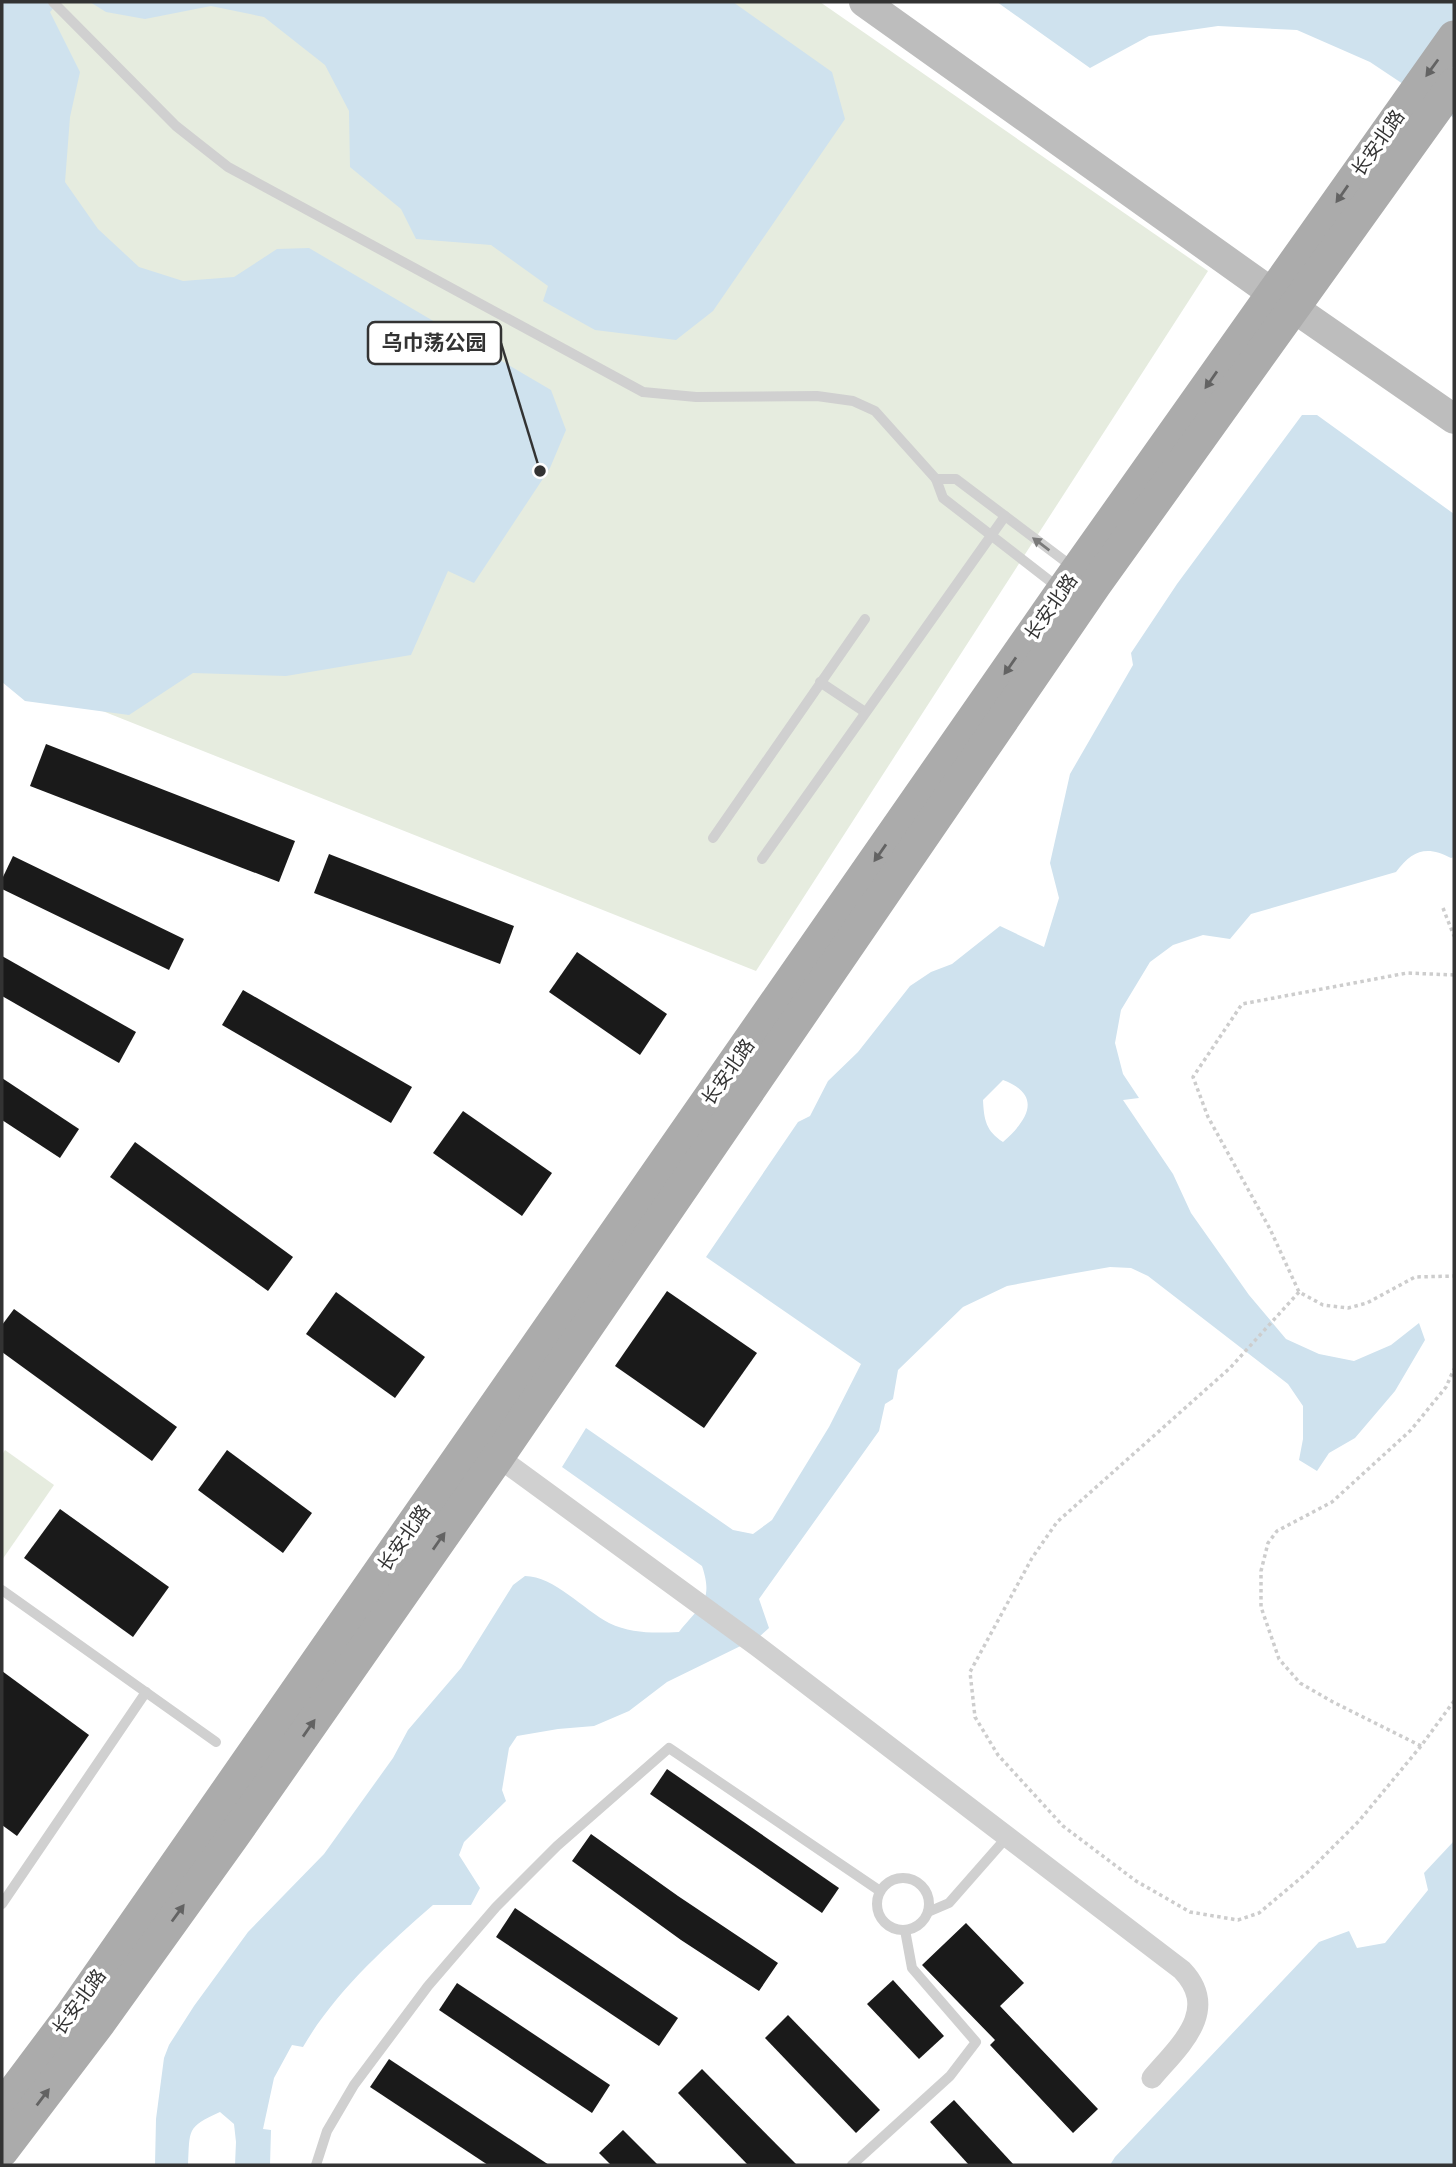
<svg xmlns="http://www.w3.org/2000/svg" width="1456" height="2167" font-family="Figtree,'Noto Sans SC',sans-serif">
	<style>
		.green { fill: #e6ecdf }
		.water { fill: #cfe2ee; fill-rule: evenodd }
		.building { fill: #1a1a1a }
		.lines { fill: none; stroke-linecap: round; stroke-linejoin: round }
		.path { stroke: #cdcdcd; stroke-width: 3.5; stroke-dasharray: 3.5 3.5; stroke-linecap: butt }
		.service { stroke: #d0d0d0; stroke-width: 10 }
		.minor { stroke: #d0d0d0; stroke-width: 21 }
		.secondary { stroke: #bdbdbd; stroke-width: 30 }
		.primary { stroke: #ababab; stroke-width: 33 }
		.oneway { fill: #636363 }
		.oneway2 { fill: #7a7a7a }
		.labels { text-anchor: middle; dominant-baseline: central; stroke-width: 7; stroke-linejoin: round; paint-order: stroke }
		.street-label { font-size: 19px; fill: #333; stroke: #fff }
		.leader { fill: none; stroke: #333; stroke-width: 2.5 }
		.callout-dot { fill: #333; stroke: #fff; stroke-width: 2.5 }
		.callout { fill: #fff; stroke: #333; stroke-width: 2.5 }
		.callout-label { font-size: 21px; text-anchor: middle; font-weight: bold; fill: #333 }
	</style>
	<rect width="100%" height="100%" fill="#fff"/>
	<g class="green">
		<polygon points="2,2 820,2 1208,271 756,971 2,671"/>
		<polygon points="5,1450 54,1485 2,1560 2,1455"/>
	</g>
	<g class="water">
		<polygon points="2,2 59,2 50,12 80,72 70,117 65,182 98,229 139,267 183,281 234,277 277,249 309,248 551,390 566,430 550,468 474,583 448,571 411,655 286,676 193,673 129,715 25,701 2,682"/>
		<polygon points="90,2 733,2 832,72 845,119 713,311 676,340 595,330 543,301 548,286 491,245 416,239 401,209 350,167 349,111 325,65 264,17 211,6 145,19 106,12"/>
		<polygon points="997,2 1454,2 1454,118 1370,62 1297,30 1218,26 1149,36 1090,68"/>
		<path d="M1302,415H1317L1454,514V857L1451,858C1427,845 1412,850 1396,872L1251,914L1230,939L1203,935L1173,945L1150,962L1121,1010L1115,1043L1123,1074L1139,1098L1123,1100L1173,1174L1191,1213L1249,1295L1286,1339L1319,1354L1354,1361L1391,1345L1419,1323L1425,1340L1395,1391L1355,1438L1329,1453L1317,1471L1299,1460L1303,1439V1406L1288,1384L1148,1276L1131,1268L1110,1267L1070,1274L1007,1286L963,1307L898,1370L893,1399L885,1404L879,1431L759,1599L769,1628L759,1637L667,1682L629,1711L594,1726L558,1729L517,1736L509,1748L502,1790L506,1801L464,1842L459,1855L480,1888L471,1905H433C385,1947 335,1992 303,2047L292,2045L274,2078L263,2129L271,2130L270,2165H235L236,2142L234,2124L220,2112C186,2127 190,2130 188,2165H155L156,2119L164,2058L169,2045L194,2006L248,1932L324,1854L393,1758L408,1730L461,1668L513,1585L525,1576C554,1576 584,1610 609,1623C632,1634 655,1633 679,1632C700,1605 714,1602 702,1566L562,1467L586,1428L733,1530L753,1534L772,1520L829,1427L861,1364L706,1257L798,1122L810,1116L828,1081L858,1052L910,986L931,972L952,964L1000,926L1044,947L1059,898L1050,863L1070,774L1133,665L1131,653L1177,584ZM1003,1080C1043,1095 1028,1120 1003,1142C986,1131 984,1120 983,1100Z"/>
		<polygon points="1454,1841 1454,2165 1110,2165 1115,2157 1319,1942 1349,1931 1357,1948 1385,1943 1428,1890 1424,1873"/>
	</g>
	<g class="building">
		<polygon points="46,744 295,841 279,882 30,786"/>
		<polygon points="329,854 514,926 500,964 314,893"/>
		<polygon points="13,856 184,939 169,970 2,889 2,879"/>
		<polygon points="577,952 667,1014 640,1055 549,992"/>
		<polygon points="2,956 136,1032 119,1063 2,996"/>
		<polygon points="243,990 412,1087 391,1123 222,1025"/>
		<polygon points="2,1078 79,1129 60,1158 2,1120"/>
		<polygon points="463,1111 552,1173 522,1216 433,1153"/>
		<polygon points="135,1142 293,1257 268,1291 110,1177"/>
		<polygon points="667,1291 757,1353 704,1428 615,1366"/>
		<polygon points="336,1292 425,1357 395,1398 306,1334"/>
		<polygon points="14,1309 177,1427 152,1461 2,1352 2,1325"/>
		<polygon points="227,1450 312,1513 283,1553 198,1490"/>
		<polygon points="60,1509 169,1587 133,1637 24,1558"/>
		<polygon points="2,1671 89,1735 17,1836 2,1825"/>
		<polygon points="667,1769 839,1888 822,1913 650,1794"/>
		<polygon points="591,1834 678,1896 778,1963 759,1991 681,1940 572,1861"/>
		<polygon points="515,1908 678,2018 659,2046 496,1937"/>
		<polygon points="966,1923 1024,1983 1000,2006 1098,2109 1073,2133 990,2045 995,2040 922,1965"/>
		<polygon points="893,1980 944,2036 919,2059 867,2004"/>
		<polygon points="457,1983 610,2085 592,2113 439,2010"/>
		<polygon points="788,2015 880,2110 856,2133 765,2038"/>
		<polygon points="389,2059 549,2165 488,2165 370,2087"/>
		<polygon points="702,2069 797,2165 748,2165 678,2093"/>
		<polygon points="954,2100 1014,2165 969,2165 930,2122"/>
		<polygon points="623,2130 658,2165 611,2165 599,2153"/>
	</g>
	<g class="lines">
		<g class="path">
			<polyline points="1443,908 1454,936"/>
			<polyline points="1454,975 1407,973 1242,1004 1193,1077 1208,1117 1270,1229 1299,1292 1323,1305 1348,1308 1367,1303 1415,1277 1454,1276"/>
			<polyline points="1299,1292 1230,1368 1057,1522 1032,1558 970,1672 975,1717 998,1755 1063,1826 1136,1881 1190,1912 1238,1920 1259,1913 1309,1871 1359,1821 1421,1746 1454,1701"/>
			<polyline points="1421,1746 1333,1702 1300,1683 1279,1659 1261,1607 1261,1571 1268,1543 1277,1531 1332,1502 1411,1430 1446,1387 1454,1369"/>
		</g>
		<g class="service">
			<polyline points="53,2 176,126 228,167 643,392 696,397 817,396 853,401 875,411 936,479"/>
			<polyline points="1059,588 943,498 936,479 956,479 1074,568"/>
			<polyline points="820,682 865,712"/>
			<polyline points="713,838 865,619"/>
			<polyline points="762,859 1005,516"/>
			<polyline points="2,1590 216,1742"/>
			<circle cx="903" cy="1904" r="26"/>
			<polyline points="2,1904 146,1692"/>
			<polyline points="928,1912 949,1903 1007,1837"/>
			<polyline points="316,2165 327,2131 354,2085 428,1986 496,1907 557,1846 669,1748 880,1891"/>
			<polyline points="852,2165 950,2076 976,2042 912,1968 905,1930"/>
		</g>
		<path class="minor" d="M498,1457L757,1646L1182,1970C1221,2011 1179,2046 1152,2078"/>
		<polyline class="secondary" points="864,2 1272,293 1454,419"/>
		<g class="primary">
			<polyline points="2,2107 71,2015 1062,591 1454,37"/>
			<polyline points="2,2151 100,2022 232,1838 498,1457 1095,585 1454,84"/>
		</g>
	</g>
	<defs><path id="oneway-solid" d="M-6-.8H1V-3.2L6.5 0L1 3.2V.8H-6Z" transform="scale(1.75)"/></defs>
	<g class="oneway">
		<use href="#oneway-solid" transform="translate(1432 68) rotate(126)"/>
		<use href="#oneway-solid" transform="translate(1342 194) rotate(125)"/>
		<use href="#oneway-solid" transform="translate(1211 380) rotate(125)"/>
		<use href="#oneway-solid" transform="translate(1010 666) rotate(125)"/>
		<use href="#oneway-solid" transform="translate(880 853) rotate(125)"/>
		<use href="#oneway-solid" transform="translate(439 1541) rotate(-55)"/>
		<use href="#oneway-solid" transform="translate(309 1728) rotate(-55)"/>
		<use href="#oneway-solid" transform="translate(178 1913) rotate(-54)"/>
		<use href="#oneway-solid" transform="translate(43 2097) rotate(-53)"/>
	</g>
	<use class="oneway2" href="#oneway-solid" transform="translate(1041 544) rotate(-143)"/>
	<g class="labels">
		<g class="street-label">
			<text transform="translate(1378 143) rotate(-55)">长安北路</text>
			<text transform="translate(1051 607) rotate(-55)">长安北路</text>
			<text transform="translate(728 1072) rotate(-55)">长安北路</text>
			<text transform="translate(404 1538) rotate(-55)">长安北路</text>
			<text transform="translate(79 2002) rotate(-54)">长安北路</text>
		</g>
	</g>
	<path class="leader" d="M540 471L501 343"/>
	<circle class="callout-dot" cx="540" cy="471" r="7"/>
	<rect class="callout" x="368" y="322" width="133" height="42" rx="7"/>
	<g class="callout-label">
		<text x="434" y="350">乌巾荡公园</text>
	</g>
	<rect width="1456" height="2167" fill="none" stroke="#333333" stroke-width="7"/>
</svg>
